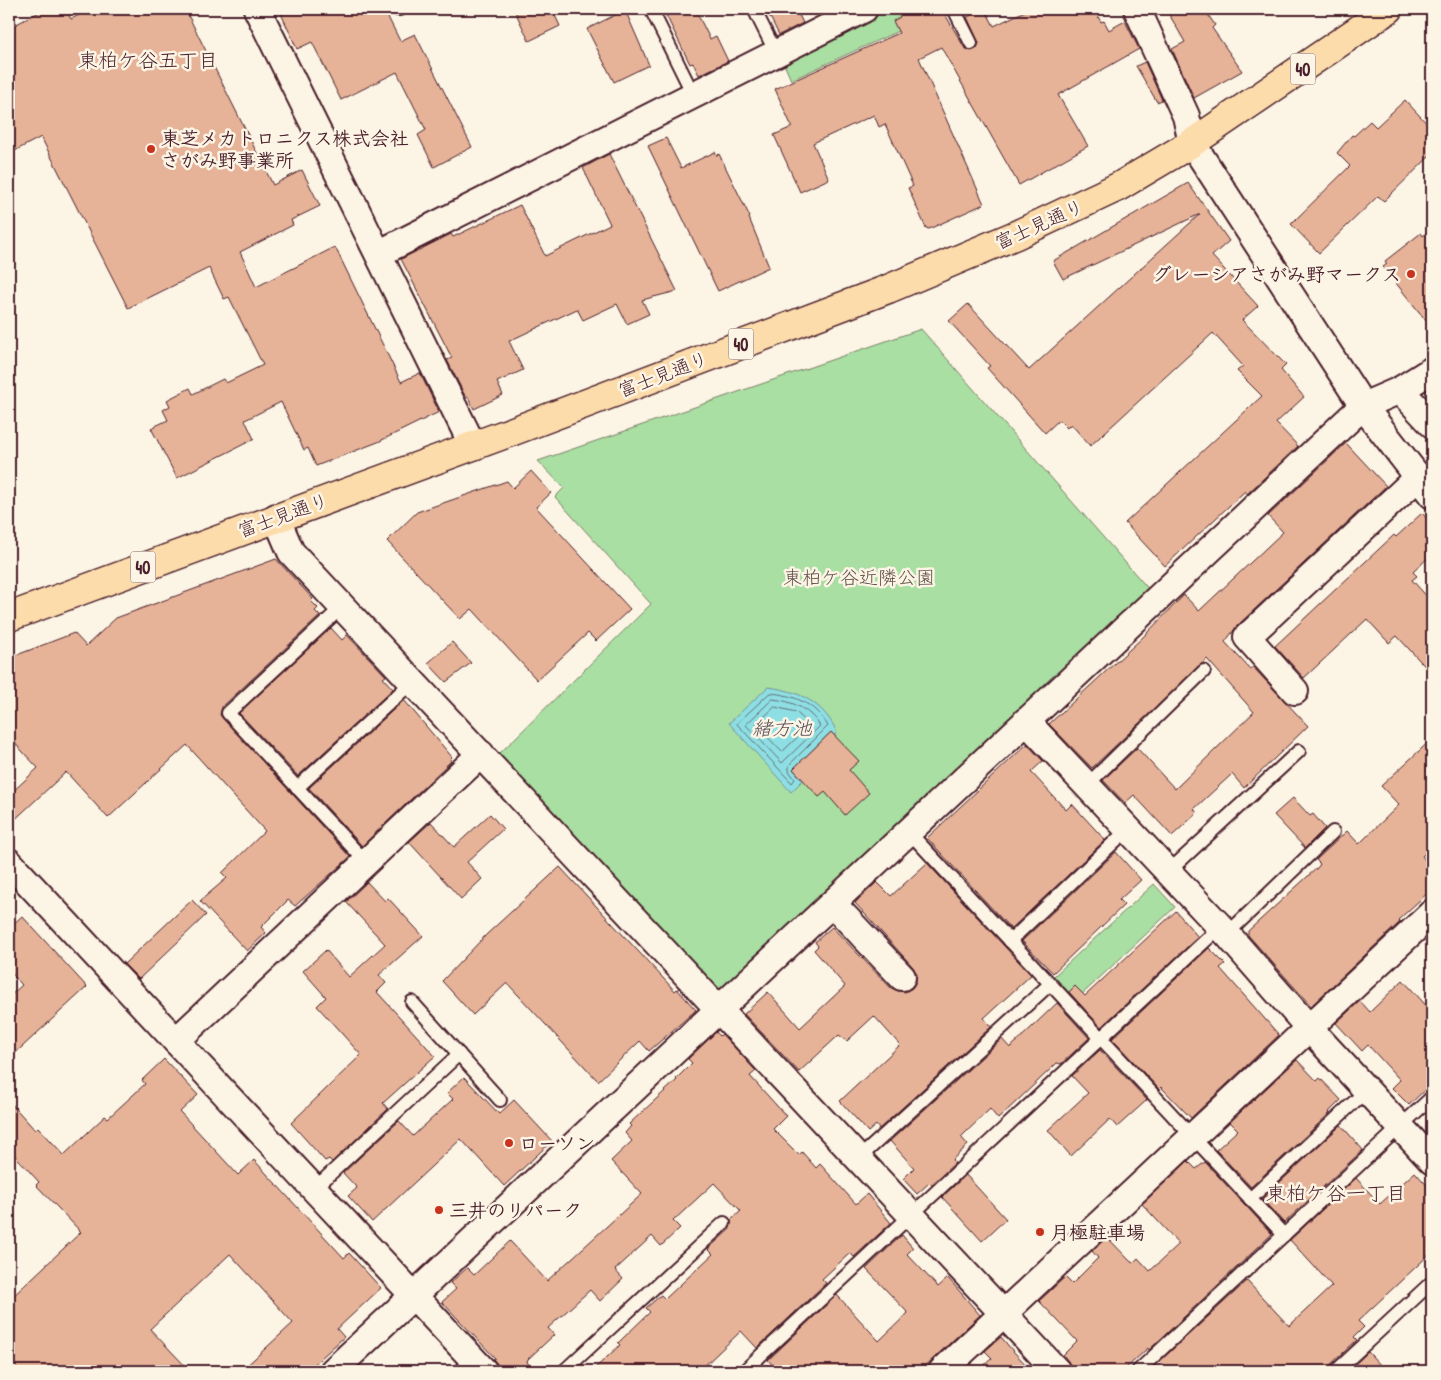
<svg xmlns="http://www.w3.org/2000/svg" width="1441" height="1380" font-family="'Patrick Hand','Klee One',sans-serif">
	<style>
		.green { fill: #a9dfa2; stroke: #7a7f66 }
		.water { fill: #8ddfe4; stroke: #72929a }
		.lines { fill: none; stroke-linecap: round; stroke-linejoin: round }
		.shore { stroke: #656c75; stroke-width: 1 }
		.building { fill: #e6b398; stroke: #4a1f2b }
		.service-casing { stroke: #4a1f2b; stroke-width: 16 }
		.minor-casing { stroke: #4a1f2b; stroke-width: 30 }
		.primary-casing { stroke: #4a1f2b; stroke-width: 31 }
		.service { stroke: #fcf5e5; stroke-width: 12 }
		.minor { stroke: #fcf5e5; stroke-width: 26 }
		.primary { stroke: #fddcac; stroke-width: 28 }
		.poi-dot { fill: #c8321e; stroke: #fcf5e5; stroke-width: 2 }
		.labels { text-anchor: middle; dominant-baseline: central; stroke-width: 5; stroke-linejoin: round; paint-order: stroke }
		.shield { fill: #fcf5e5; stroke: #7f5f63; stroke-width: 1 }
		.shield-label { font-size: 18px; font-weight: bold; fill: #4a1f2b }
		.poi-label { font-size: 19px; font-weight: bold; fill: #4a1f2b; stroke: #fcf5e5; text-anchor: start }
		.street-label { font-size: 19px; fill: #4a1f2b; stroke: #fcf5e5 }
		.park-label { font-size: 19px; fill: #624f49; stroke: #fcf5e5 }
		.neighbourhood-label { font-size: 20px; fill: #4a1f2b; stroke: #fcf5e5 }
		.water-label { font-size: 20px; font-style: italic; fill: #5b4f59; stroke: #fcf5e5 }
	</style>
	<rect width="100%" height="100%" fill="#fcf5e5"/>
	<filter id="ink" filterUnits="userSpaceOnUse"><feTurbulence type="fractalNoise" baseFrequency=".02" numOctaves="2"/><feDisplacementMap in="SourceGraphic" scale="10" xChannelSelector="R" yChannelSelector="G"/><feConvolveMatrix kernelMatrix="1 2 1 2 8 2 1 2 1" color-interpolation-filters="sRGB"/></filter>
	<g filter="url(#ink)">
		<g class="green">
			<polygon points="878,9 914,9 920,21 791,80 781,57"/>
			<polygon points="921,329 1152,593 718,994 497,756 651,604 555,497 564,488 538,461"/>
			<polygon points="1154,884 1175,907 1076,1000 1054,976"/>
		</g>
		<path class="water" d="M768,687C799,691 822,702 836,730L835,736L831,732L793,769L803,780L791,792L729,723Z"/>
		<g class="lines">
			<g class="shore">
				<path d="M770,693C795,695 815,704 828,726L789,765V771L795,779L792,783L737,724Z"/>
				<path d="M773,699C792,701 810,709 820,726L782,763L746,725Z"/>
				<polygon points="775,707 796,712 810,725 782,752 756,725"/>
			</g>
		</g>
		<g class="building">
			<polygon points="45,9 65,9 71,19 91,9 185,9 273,185 302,170 320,206 291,220 293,225 240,252 256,287 335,247 401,382 420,373 439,412 378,442 316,466 308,448 304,450 281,402 245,420 254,439 177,478 151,428 168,420 163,410 170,406 167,400 190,388 193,394 223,379 226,383 263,365 229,297 224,299 209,268 128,308 41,137 9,154 9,28"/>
			<polygon points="279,9 384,9 400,41 415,34 472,147 434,167 418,135 426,130 397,72 341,100 312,42 297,49"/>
			<polygon points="514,9 552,9 560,26 529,41"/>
			<polygon points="663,9 695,9 710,39 716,36 728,61 699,75 693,63 690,64"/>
			<polygon points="766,9 796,9 803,23 779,35"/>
			<polygon points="896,9 942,9 964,47 971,51 977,48 979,43 967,17 985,9 994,26 1029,9 1094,9 1101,22 1104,21 1109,30 1125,21 1139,49 1058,95 1088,146 1019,185 941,47 919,58 984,204 929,229 926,228 908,188 913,186 885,124 879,127 874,115 813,143 829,179 800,192 774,135 792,127 775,89 899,33 893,21 900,17"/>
			<polygon points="1166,9 1204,9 1215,25 1212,28 1242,71 1194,98 1172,49 1185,42"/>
			<polygon points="625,10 649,65 614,82 587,29"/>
			<polygon points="1145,62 1162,100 1157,102 1136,66"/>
			<polygon points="1405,100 1432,129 1432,154 1384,201 1378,196 1319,253 1291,224 1350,166 1337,153 1352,135 1354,136 1370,121 1376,127"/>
			<polygon points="666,138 681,168 715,152 717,156 719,154 750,217 749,218 769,267 718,291 648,146"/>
			<polygon points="609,154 677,291 642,300 649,314 627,324 617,304 583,320 577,309 509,341 523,370 497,382 503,395 474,409 468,397 466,398 447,360 452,358 401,259 451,234 453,237 520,205 545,256 610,224 583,168"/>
			<polygon points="1188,183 1229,241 1212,256 1258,306 1242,320 1286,365 1281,370 1304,397 1276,423 1298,446 1247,494 1245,491 1165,566 1125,523 1262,396 1237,371 1243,366 1213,333 1090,446 1071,424 1067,428 1059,420 1045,433 987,368 990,366 949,321 968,304 1029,370 1200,214 1063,279 1053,261"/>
			<polygon points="1432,228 1432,328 1383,267 1387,264 1385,261 1421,233 1423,236"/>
			<polygon points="1346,443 1386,486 1237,626 1225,642 1250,669 1253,667 1308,726 1244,788 1232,774 1194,809 1197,813 1172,836 1134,795 1125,803 1103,780 1137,748 1175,789 1254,712 1207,659 1092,768 1049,724 1142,638 1184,595 1199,611 1283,532 1268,516"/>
			<polygon points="531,471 551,493 536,507 630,609 596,641 588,633 537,680 472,609 460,619 387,541 417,512 507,481 513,488"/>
			<polygon points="1422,513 1432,524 1432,554 1413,572 1417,576 1412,580 1432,602 1432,674 1397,636 1389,643 1367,619 1304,678 1275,646 1394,535 1396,537"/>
			<polygon points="276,559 313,599 311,601 318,608 315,611 320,616 222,707 220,715 350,857 295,906 288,900 261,927 266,933 247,951 200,901 227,878 222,873 265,831 187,745 108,818 66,772 9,825 9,795 38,768 9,737 9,658 74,633 86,646 116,618"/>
			<polygon points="331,628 342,640 347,635 386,676 383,678 393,689 298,776 239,713"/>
			<polygon points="452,642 471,663 446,682 428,663"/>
			<polygon points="404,700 452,757 450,759 451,761 362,846 309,788"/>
			<polygon points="831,732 859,761 849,770 869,793 845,815 825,792 819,797 793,769"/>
			<polygon points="1432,739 1432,847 1422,856 1432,868 1432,889 1398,920 1400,922 1311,1006 1248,935 1248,931 1318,867 1320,864 1316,860 1347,831 1359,844 1399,805 1381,786"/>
			<polygon points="1027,744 1043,761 1031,772 1066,810 1072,804 1105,840 1011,929 927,838"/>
			<polygon points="1293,798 1310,816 1313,814 1325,828 1305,848 1274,815"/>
			<polygon points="490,814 503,829 467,862 482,879 461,899 409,842 431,822 454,847"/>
			<polygon points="1116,852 1141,880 1119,900 1124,905 1053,973 1022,941"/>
			<polygon points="927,863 1031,975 984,1018 991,1027 879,1129 876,1125 868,1132 840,1101 900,1045 874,1016 847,1041 839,1035 799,1072 744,1014 768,992 800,1028 845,986 814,950 818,946 815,942 832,927 891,988 898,991 905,992 912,988 916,981 917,974 913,967 855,903 877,882 891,896"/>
			<polygon points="560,867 675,991 677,989 696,1010 649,1051 640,1041 598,1081 507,983 473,1015 442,981 487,934"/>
			<polygon points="367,882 385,901 388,898 423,936 379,975 386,983 377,992 435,1056 383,1103 388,1109 332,1162 329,1159 325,1161 291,1123 361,1055 317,1006 326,997 303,971 326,950 349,977 385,944 346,902"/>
			<polygon points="192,900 206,915 139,979 124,964"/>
			<polygon points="1176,911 1198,937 1101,1027 1069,992 1075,986 1085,996"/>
			<polygon points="22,916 87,987 9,1059 9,997 22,985 9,970 9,928"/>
			<polygon points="1209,948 1225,964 1220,968 1279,1035 1191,1118 1161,1087 1159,1089 1112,1039"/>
			<polygon points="1403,980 1432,1012 1432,1083 1409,1105 1392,1088 1400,1080 1368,1045 1362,1051 1336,1023 1360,1001 1370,1012"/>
			<polygon points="1057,1003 1089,1038 1061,1064 1057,1063 998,1119 990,1109 961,1137 968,1145 952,1160 955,1163 931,1185 929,1183 917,1194 903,1179 914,1168 890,1141 1002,1039 1010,1048"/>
			<polygon points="716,1032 720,1036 722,1034 756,1071 750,1076 786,1116 773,1129 799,1155 802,1152 816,1168 820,1164 856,1204 867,1194 891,1223 854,1257 850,1253 822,1279 826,1283 757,1348 741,1331 699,1371 592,1371 620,1345 618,1343 650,1312 646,1308 661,1295 665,1299 713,1254 708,1249 730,1229 731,1220 741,1211 714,1183 673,1221 680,1228 661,1246 652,1236 615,1270 623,1279 600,1301 590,1290 548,1328 554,1335 528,1359 527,1362 535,1371 503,1371 493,1359 495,1358 442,1302 456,1289 450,1283 467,1268 474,1275 510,1241 547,1281 642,1194 611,1161 632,1141 625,1133 631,1126 629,1124 677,1080 676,1079 692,1063 688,1059"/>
			<polygon points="1100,1050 1147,1100 1117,1127 1110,1119 1071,1156 1048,1130 1088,1093 1072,1076"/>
			<polygon points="164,1059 198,1095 180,1112 238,1175 254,1160 344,1258 349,1253 381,1288 337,1329 344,1337 307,1371 241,1371 293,1323 230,1254 150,1329 190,1371 9,1371 9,1300 81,1232 36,1185 39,1182 9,1149 9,1101 35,1130 38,1127 64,1155 105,1116 108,1118 145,1084 142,1080"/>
			<polygon points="1297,1060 1317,1081 1320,1078 1341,1100 1329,1112 1330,1113 1251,1187 1216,1150 1238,1130 1230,1122"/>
			<polygon points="464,1077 499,1114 514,1100 552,1141 504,1186 461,1139 372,1222 348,1196 357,1188 343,1173 399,1121 413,1136 453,1099 447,1093"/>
			<polygon points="1341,1125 1363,1150 1284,1223 1262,1199"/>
			<polygon points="1188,1161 1196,1169 1205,1162 1272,1234 1149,1350 1148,1348 1123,1371 1072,1371 1068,1361 1063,1355 1077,1341 1039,1301 1065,1277 1072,1284 1098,1258 1092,1251 1107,1237 1130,1261 1133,1263 1138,1258 1150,1271 1179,1244 1142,1204"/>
			<polygon points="1415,1172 1432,1191 1432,1252 1358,1321 1364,1327 1354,1337 1357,1340 1330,1365 1328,1371 1170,1371 1160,1361 1247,1281 1289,1326 1332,1286 1290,1240 1356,1178 1380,1204"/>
			<polygon points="966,1175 1006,1219 982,1241 942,1197"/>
			<polygon points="902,1235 913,1248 907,1254 938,1287 948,1278 980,1315 920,1371 778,1371 768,1360 837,1295 879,1341 908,1313 866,1269"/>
			<polygon points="1001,1337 1012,1350 1032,1371 978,1371 992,1358 985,1351"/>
			<polygon points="1368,1352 1386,1371 1348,1371"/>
		</g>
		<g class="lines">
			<g class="service-casing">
				<g id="service">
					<polyline points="397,9 399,9"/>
					<polyline points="651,9 693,94"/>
					<polyline points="754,9 776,53"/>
					<polyline points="954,9 971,43"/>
					<polyline points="342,607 228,713 366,862"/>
					<polyline points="1087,785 1204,671"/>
					<polyline points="297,788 412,682"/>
					<polyline points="909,832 1284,1235"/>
					<polyline points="1168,872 1299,751"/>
					<polyline points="1227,934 1333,832"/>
					<polyline points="1010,941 1128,829"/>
					<polyline points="412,1002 500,1100"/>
					<polyline points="858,1159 1050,984"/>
					<polyline points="314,1189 459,1054"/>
					<polyline points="1250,1199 1367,1090"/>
					<polyline points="564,1371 724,1223"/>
					<polyline points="744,1371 1220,927"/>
					<polyline points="1138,1371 1432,1097"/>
					<polyline points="1336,1371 1432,1282"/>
				</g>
			</g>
			<g class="minor-casing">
				<g id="minor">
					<polyline points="257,9 473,446"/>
					<polyline points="1137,9 1186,116 1192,143 1363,406 1432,495"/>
					<polyline points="380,253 864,9"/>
					<polyline points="1400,390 1432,424"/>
					<polyline points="276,517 291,552 1057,1371"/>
					<polyline points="1295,691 1247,637 1419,476"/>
					<polyline points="1026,721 1227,934 1309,1028 1432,1161"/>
					<polyline points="9,862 484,1371"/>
					<polyline points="833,904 902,977"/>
					<polyline points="176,1041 481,754"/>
					<polyline points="333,1371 1363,406 1400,390 1432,370"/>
					<polyline points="942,1371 1432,913"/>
				</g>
			</g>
			<g class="primary-casing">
				<polyline id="primary" points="9,617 500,436 888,289 1016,235 1118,187 1192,143 1389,9"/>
			</g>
			<use href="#service" class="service"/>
			<use href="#minor" class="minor"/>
			<use href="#primary" class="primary"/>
		</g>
	</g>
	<g class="poi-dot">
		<circle cx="151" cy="149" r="5"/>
		<circle cx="1411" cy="274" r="5"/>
		<circle cx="509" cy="1143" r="5"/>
		<circle cx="439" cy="1210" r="5"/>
		<circle cx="1040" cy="1232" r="5"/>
	</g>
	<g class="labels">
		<g class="shield">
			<rect x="1290.5" y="53.5" width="25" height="31" rx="4"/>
			<rect x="728.5" y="328.5" width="25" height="31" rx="4"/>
			<rect x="130.5" y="551.5" width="25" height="31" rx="4"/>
		</g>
		<g class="shield-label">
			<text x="1303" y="69">40</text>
			<text x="741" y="344">40</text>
			<text x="143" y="567">40</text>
		</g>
		<g class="poi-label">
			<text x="161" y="138">東芝メカトロニクス株式会社<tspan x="161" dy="22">さがみ野事業所</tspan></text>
			<text x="1401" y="274" text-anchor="end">グレーシアさがみ野マークス</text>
			<text x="519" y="1143">ローソン</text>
			<text x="449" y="1210">三井のリパーク</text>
			<text x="1050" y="1232">月極駐車場</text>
		</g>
		<g class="street-label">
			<text transform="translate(1039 224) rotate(-24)">富士見通り</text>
			<text transform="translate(663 374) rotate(-21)">富士見通り</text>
			<text transform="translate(283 515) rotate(-20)">富士見通り</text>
		</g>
		<g class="park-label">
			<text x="859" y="577">東柏ケ谷近隣公園</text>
		</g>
		<g class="neighbourhood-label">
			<text x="148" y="59">東柏ケ谷五丁目</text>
			<text x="1336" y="1192">東柏ケ谷一丁目</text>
		</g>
		<g class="water-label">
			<text x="782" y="727">緒方池</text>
		</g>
	</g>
	<rect width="1441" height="1380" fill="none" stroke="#fcf5e5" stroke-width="30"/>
	<rect x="15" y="15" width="1411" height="1350" fill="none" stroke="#4a1f2b" stroke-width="2" filter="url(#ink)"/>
</svg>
